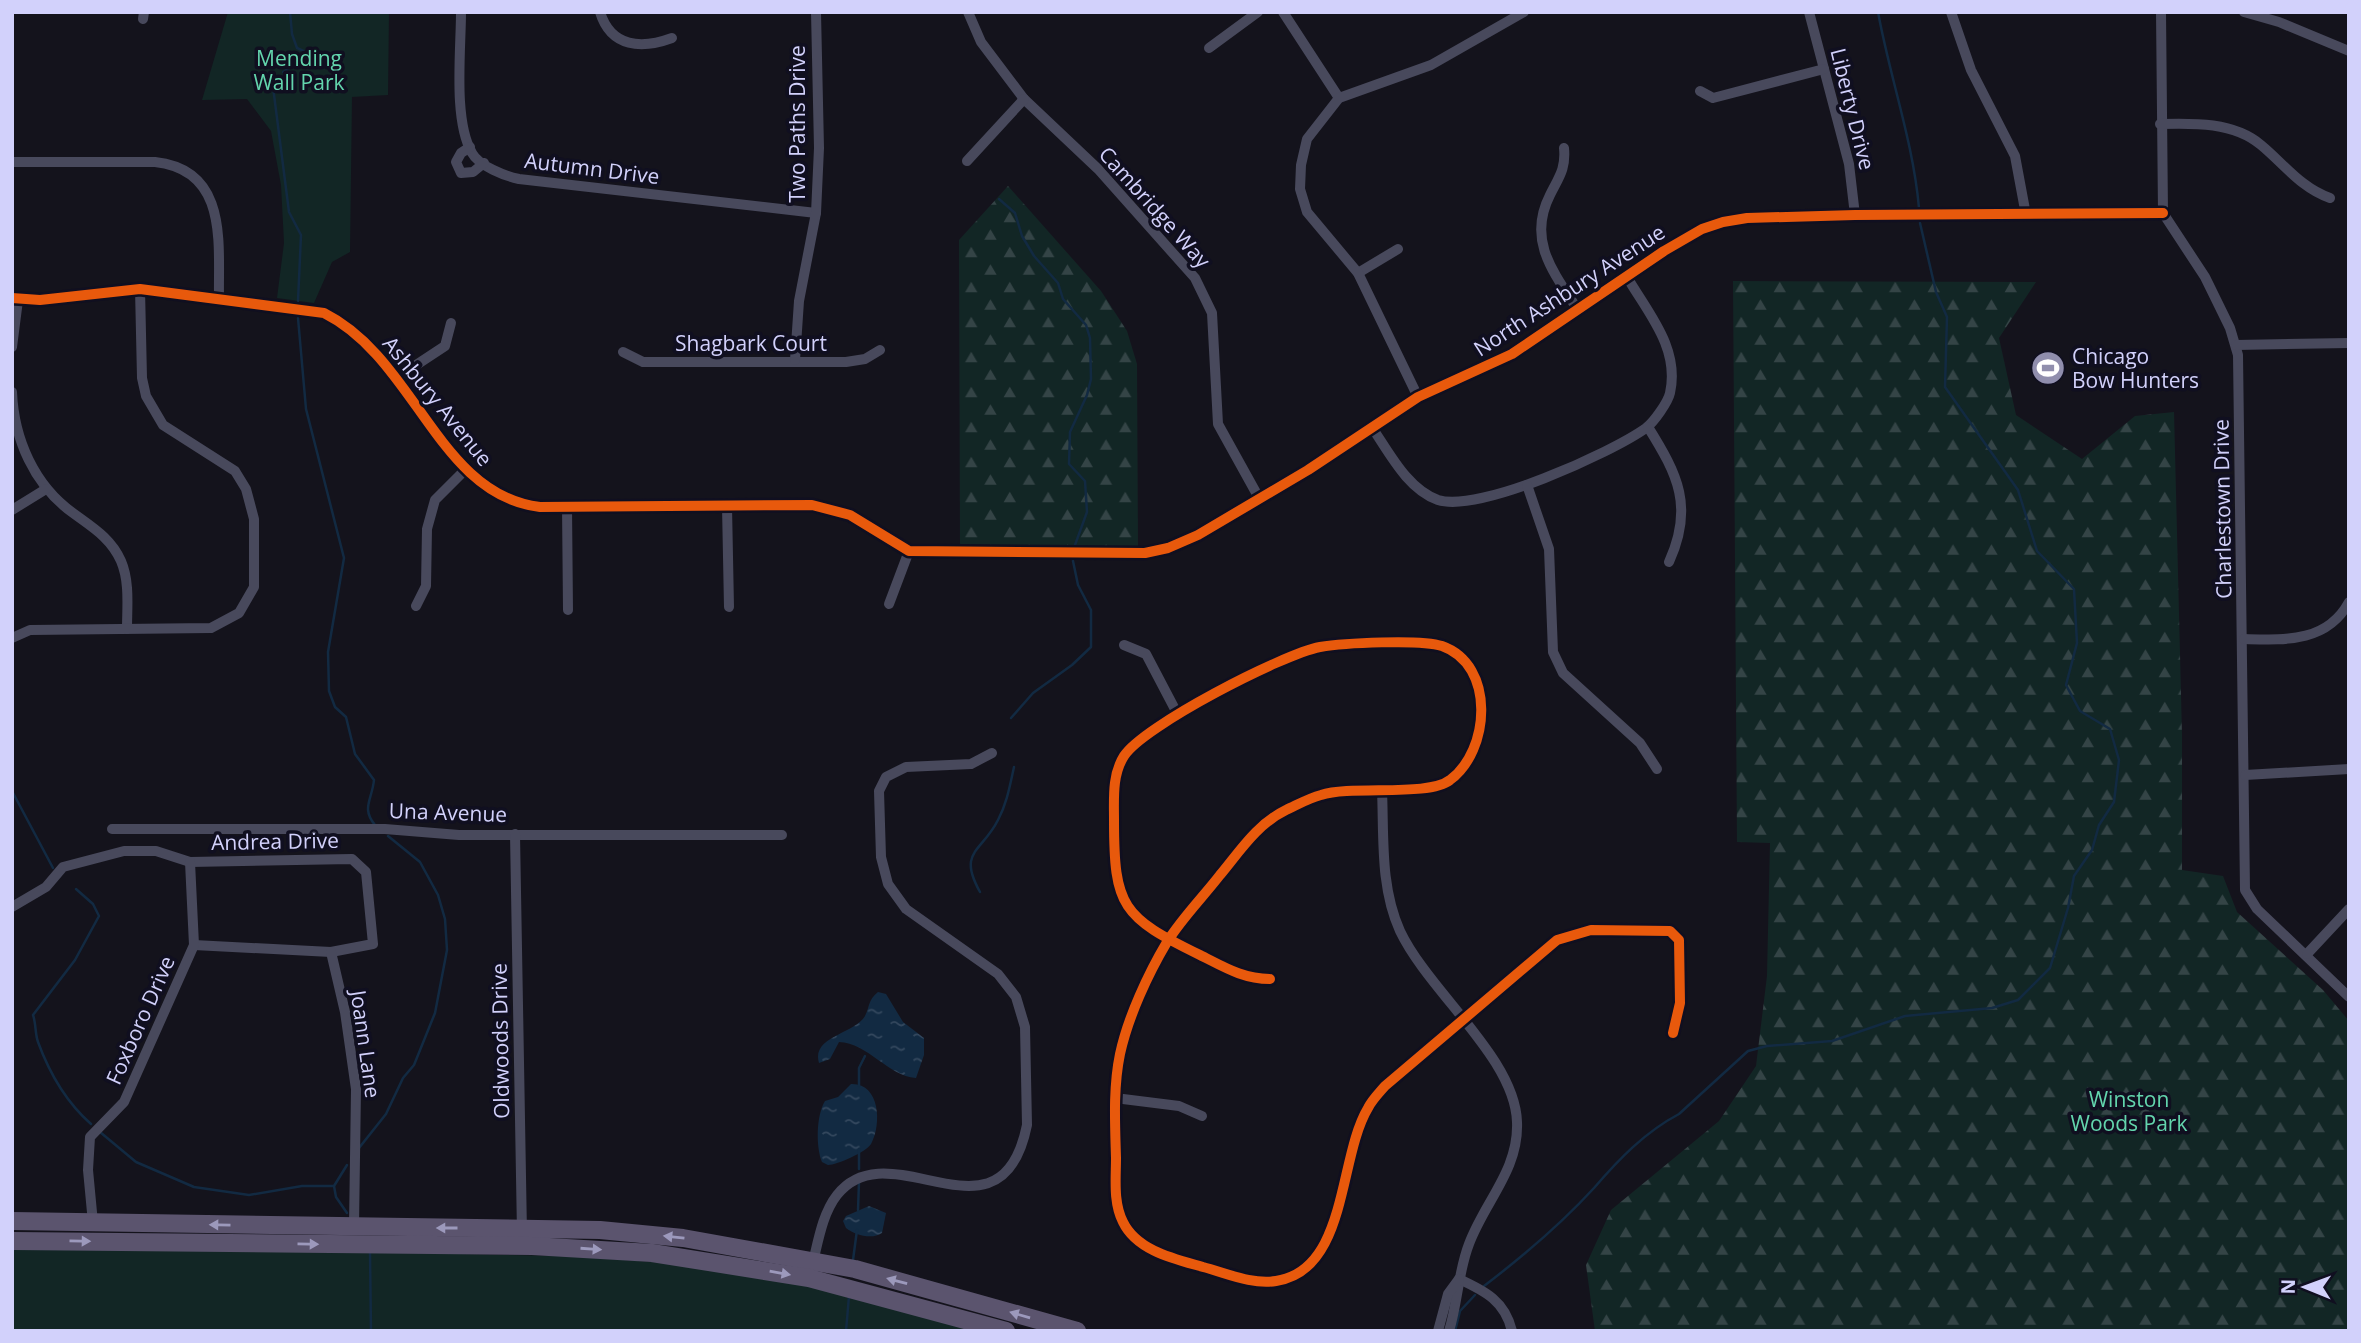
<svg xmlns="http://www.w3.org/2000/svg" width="2361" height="1343" font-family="'Open Sans',sans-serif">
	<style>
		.forest { fill: url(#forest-firs) }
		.park { fill: #122625 }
		.water { fill: url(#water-ripples) }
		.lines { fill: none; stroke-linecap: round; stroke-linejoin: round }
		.stream { stroke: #122a42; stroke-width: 2.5 }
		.minor { stroke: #48495c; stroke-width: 10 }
		.primary { stroke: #5b546e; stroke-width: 18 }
		.cycleway-casing { stroke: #100f20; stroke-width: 15 }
		.cycleway { stroke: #e8590c; stroke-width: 10 }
		.oneway { fill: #9c99bc }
		.labels { text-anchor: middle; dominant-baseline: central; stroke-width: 7; stroke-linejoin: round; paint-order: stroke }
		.park-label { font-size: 21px; fill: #63d5ad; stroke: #100f20 }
		.street-label { font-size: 21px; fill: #d2d1fb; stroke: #100f20 }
		.poi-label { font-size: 21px; fill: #d2d1fb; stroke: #100f20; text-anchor: start }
	</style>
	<defs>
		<pattern id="forest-firs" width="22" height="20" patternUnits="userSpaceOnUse" patternTransform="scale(1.75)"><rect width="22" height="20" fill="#122625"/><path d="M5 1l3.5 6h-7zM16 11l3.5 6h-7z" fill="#344446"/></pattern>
		<pattern id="water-ripples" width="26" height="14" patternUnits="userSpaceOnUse" patternTransform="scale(1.75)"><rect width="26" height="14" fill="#122a42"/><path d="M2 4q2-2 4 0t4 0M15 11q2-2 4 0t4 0" fill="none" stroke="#34485e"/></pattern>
	</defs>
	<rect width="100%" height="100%" fill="#14131c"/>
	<g class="forest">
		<polygon points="1008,186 1101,291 1127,331 1137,364 1138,546 960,547 959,240"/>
		<polygon points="1733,281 2036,282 1999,338 2016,415 2082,459 2135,416 2174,412 2182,735 2182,870 2223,876 2237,912 2323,990 2349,1021 2349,1331 1595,1331 1586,1265 1611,1210 1719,1121 1756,1066 1767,976 1770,843 1737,842"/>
	</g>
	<g class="park">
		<polygon points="228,12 389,12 388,95 352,97 350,252 332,262 314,303 277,298 284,243 281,185 271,131 247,99 202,100"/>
		<polygon points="12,1245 564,1256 712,1266 837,1290 976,1331 12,1331"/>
	</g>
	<g class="water">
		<path d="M878,992L886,994L903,1022L924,1038V1055L916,1078C888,1076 868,1043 839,1042L830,1059L819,1063C811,1036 855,1034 865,1016C870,1006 868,1000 878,992Z"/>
		<path d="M851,1084C880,1083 882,1124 871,1144C866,1152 837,1165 828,1165L822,1162C816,1147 816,1116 825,1101L838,1097Z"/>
		<path d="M869,1206L886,1213L882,1233C872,1240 855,1235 846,1228L843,1221L846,1216Z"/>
	</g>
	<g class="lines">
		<g class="stream">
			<path d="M1878,12C1890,78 1913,141 1919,208"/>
			<polyline points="283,72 312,55 297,48 292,34 290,12"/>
			<polyline points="272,79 289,212 301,235 298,301"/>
			<polyline points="999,199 1015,213 1022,236 1034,256 1058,283 1063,299 1086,325 1090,338 1091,379 1087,395 1070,432 1069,464 1085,481 1087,512 1075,545"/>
			<path d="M298,318L306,409L344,558L328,652L329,691L335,707L346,717L355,754L374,780C372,800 361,808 375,825"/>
			<polyline points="1011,718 1033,693 1072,665 1091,647 1091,610 1078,585 1073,561"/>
			<polyline points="12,791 53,868"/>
			<path d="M76,889L93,904L99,916L75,960L33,1015C36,1023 35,1034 38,1042C49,1072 66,1102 91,1124"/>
			<path d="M980,892C957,851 982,852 998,820C1007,803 1010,785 1014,767"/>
			<polyline points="859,1086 859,1068 865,1056"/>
			<polyline points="100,1132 136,1162 194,1187 249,1195 302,1186 334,1186"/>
			<polyline points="359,1148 386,1114 403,1078 414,1065 435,1013 447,950 445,919 438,895 420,862 388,836"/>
			<polyline points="859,1149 859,1169"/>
			<polyline points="347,1165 334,1186 336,1197 347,1213"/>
			<polyline points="858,1210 859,1182"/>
			<polyline points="370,1253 371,1331"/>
			<polyline points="853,1260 857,1230"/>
			<path d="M1484,1286C1522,1257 1562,1223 1594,1188C1619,1159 1645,1132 1679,1114L1748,1051L1767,1046L1832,1041L1905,1016L1992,1008L2018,1000L2050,968L2068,908L2074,876L2092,850L2099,825L2114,802L2119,760L2110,729L2080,711L2066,685L2077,643L2074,589L2037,551L2018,490L1945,387L1947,317L1936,292L1920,223"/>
			<polyline points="846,1331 849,1296"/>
			<polyline points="1455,1331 1460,1311 1475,1295"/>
		</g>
		<g class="minor">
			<path d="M461,12C461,51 453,120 472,153C479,166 505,176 519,179L816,213"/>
			<path d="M600,12C611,48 642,49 672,38"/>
			<polyline points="968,12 981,42 1024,99 1098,169 1195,278 1212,313 1218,424 1259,498"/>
			<polyline points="1283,12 1339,98"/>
			<polyline points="1809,12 1849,164 1855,215"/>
			<polyline points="1951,12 1971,70 2015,156 2026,215"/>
			<polyline points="2161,12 2163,213 2205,277 2230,328 2238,355 2245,890 2257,909 2349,997"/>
			<polyline points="2244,12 2279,22 2349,51"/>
			<polyline points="143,19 144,12"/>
			<polyline points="1209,48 1258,12"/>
			<polyline points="1700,91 1713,98 1824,69"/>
			<path d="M2160,124C2194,123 2234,122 2261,145C2284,164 2301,188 2330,198"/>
			<polyline points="470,147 461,153 456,162 461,173 473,172 484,163"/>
			<path d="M1564,148C1566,169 1559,177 1550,195C1527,240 1553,272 1578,310"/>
			<polyline points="967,161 1024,99"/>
			<path d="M12,162H155C229,170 218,244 219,298"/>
			<polyline points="1358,273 1398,249"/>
			<path d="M12,298L40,300L140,289L324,313C416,359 438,495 540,507L812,505L850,515L909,551L1145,553L1168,548L1198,535L1308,470L1418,397L1512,354L1664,251L1702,229L1723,222L1747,218L1855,215L2163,213"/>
			<polyline points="2236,345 2349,343"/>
			<polyline points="12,347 18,300"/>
			<polyline points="623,352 643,362 846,362 865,359 880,350"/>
			<polyline points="795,360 799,301 816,213 819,148 816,12"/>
			<polyline points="398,377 445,346 451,323"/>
			<path d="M12,392C14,439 34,485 73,513C92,527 111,538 121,561C130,582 127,607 127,629"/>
			<polyline points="1418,397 1358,273 1307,212 1300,189 1301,165 1307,139 1339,98 1431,65 1524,12"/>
			<path d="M1371,426C1389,452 1407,489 1438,500C1479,513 1611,453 1646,428C1654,422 1668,402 1670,393C1680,348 1648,313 1627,277"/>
			<path d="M1648,427C1678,475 1694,507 1669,562"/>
			<polyline points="1527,485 1549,549 1553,652 1563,673 1640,743 1657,769"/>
			<polyline points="567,506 568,610"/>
			<polyline points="727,506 729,607"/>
			<polyline points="12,510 46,489"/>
			<polyline points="889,604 909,551"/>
			<polyline points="416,606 426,586 427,529 435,500 465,470"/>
			<polyline points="12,638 30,630 211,628 239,613 254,587 254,519 246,489 235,471 163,425 146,396 142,378 140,289"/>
			<path d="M2244,639C2284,640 2327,643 2349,602"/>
			<polyline points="1124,645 1146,654 1178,715"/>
			<polyline points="2245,775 2349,769"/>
			<path d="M1382,790C1384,837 1380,887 1400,931C1429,992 1515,1058 1517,1122C1519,1170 1485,1201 1469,1244C1458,1272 1458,1302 1449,1331"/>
			<polyline points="112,829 385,829 459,835 782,835"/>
			<polyline points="515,834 522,1233"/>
			<polyline points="12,907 46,887 63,867 124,851 156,851 190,862 352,859 366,872 373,944 331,952 194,945"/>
			<polyline points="331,952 345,1012 356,1089 354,1226"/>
			<polyline points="2307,954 2349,909"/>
			<path d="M1270,979C1243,979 1224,967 1200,955C1122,917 1114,907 1114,820C1114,798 1112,775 1124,756C1143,726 1283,654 1320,647C1343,643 1421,639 1442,646C1496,665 1490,751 1450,780C1429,797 1352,785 1321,795C1309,798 1297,805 1286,810C1257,824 1240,851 1220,875C1203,897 1182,918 1167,942C1148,974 1128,1017 1120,1054C1113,1088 1115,1123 1116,1158C1116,1179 1113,1202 1123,1222C1137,1251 1175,1259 1203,1267C1226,1273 1252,1285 1276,1281C1348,1270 1338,1158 1368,1108C1372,1100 1379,1093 1385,1086L1557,940L1591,930L1670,931L1679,940L1680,1003L1673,1033"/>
			<polyline points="1115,1098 1179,1106 1202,1116"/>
			<polyline points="93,1223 88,1170 90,1137 124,1102 194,945 190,862"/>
			<path d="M812,1266C818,1243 822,1214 837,1195C890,1127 1001,1254 1027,1125L1025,1027L1016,997L998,974L906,909L888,884L881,857L879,791L886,777L906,767L971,764L992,753"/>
			<path d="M1459,1279C1485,1291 1505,1301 1512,1331"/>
			<polyline points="1438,1331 1448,1294 1459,1279"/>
		</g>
		<g class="primary">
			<polyline points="12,1221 600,1230 683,1238 855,1269 1077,1331"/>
			<polyline points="12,1241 532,1246 652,1253 809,1278 1006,1331"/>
		</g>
		<g class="cycleway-casing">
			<g id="cycleway">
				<path d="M12,298L40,300L140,289L324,313C416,359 438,495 540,507L812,505L850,515L909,551L1145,553L1168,548L1198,535L1308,470L1418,397L1512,354L1664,251L1702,229L1723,222L1747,218L1855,215L2163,213"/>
				<path d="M1270,979C1243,979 1224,967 1200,955C1122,917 1114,907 1114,820C1114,798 1112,775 1124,756C1143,726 1283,654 1320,647C1343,643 1421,639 1442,646C1496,665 1490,751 1450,780C1429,797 1352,785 1321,795C1309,798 1297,805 1286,810C1257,824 1240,851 1220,875C1203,897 1182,918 1167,942C1148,974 1128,1017 1120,1054C1113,1088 1115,1123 1116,1158C1116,1179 1113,1202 1123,1222C1137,1251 1175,1259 1203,1267C1226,1273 1252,1285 1276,1281C1348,1270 1338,1158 1368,1108C1372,1100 1379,1093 1385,1086L1557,940L1591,930L1670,931L1679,940L1680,1003L1673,1033"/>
			</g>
		</g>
		<use href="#cycleway" class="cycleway"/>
	</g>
	<defs><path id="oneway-solid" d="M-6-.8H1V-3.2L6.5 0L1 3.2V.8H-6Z" transform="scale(1.75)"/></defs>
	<g class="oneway">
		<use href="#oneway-solid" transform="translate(220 1225) rotate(-179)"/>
		<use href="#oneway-solid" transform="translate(447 1228) rotate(180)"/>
		<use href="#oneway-solid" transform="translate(674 1237) rotate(-174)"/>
		<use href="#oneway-solid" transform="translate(80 1241) rotate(1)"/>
		<use href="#oneway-solid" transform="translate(308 1244) rotate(1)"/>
		<use href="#oneway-solid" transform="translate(591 1249) rotate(4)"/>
		<use href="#oneway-solid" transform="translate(780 1273) rotate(10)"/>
		<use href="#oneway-solid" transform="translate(897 1281) rotate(-165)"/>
		<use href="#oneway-solid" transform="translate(1020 1315) rotate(-164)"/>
	</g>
	<defs>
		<g id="stadium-disc" transform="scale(1.75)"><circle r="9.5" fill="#908ead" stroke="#100f20"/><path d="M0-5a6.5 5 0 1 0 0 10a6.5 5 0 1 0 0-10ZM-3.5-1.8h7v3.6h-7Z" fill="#fff"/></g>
	</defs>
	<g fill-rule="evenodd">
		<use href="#stadium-disc" x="2048" y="368"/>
	</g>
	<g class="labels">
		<g class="park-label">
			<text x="299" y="58">Mending<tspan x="299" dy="24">Wall Park</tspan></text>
			<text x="2129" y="1099">Winston<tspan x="2129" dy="24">Woods Park</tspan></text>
		</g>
		<g class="street-label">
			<text transform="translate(1853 109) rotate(76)">Liberty Drive</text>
			<text transform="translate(797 124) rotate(-90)">Two Paths Drive</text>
			<text transform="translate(592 168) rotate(7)">Autumn Drive</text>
			<text transform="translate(1155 207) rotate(48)">Cambridge Way</text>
			<text transform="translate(1569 290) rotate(-33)">North Ashbury Avenue</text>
			<text x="751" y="343">Shagbark Court</text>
			<text transform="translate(438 401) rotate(51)">Ashbury Avenue</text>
			<text transform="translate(2222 509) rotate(-91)">Charlestown Drive</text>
			<text transform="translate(448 812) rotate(2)">Una Avenue</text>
			<text transform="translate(275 841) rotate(-1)">Andrea Drive</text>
			<text transform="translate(140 1020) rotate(-66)">Foxboro Drive</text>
			<text transform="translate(500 1041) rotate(-91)">Oldwoods Drive</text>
			<text transform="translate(366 1044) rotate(82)">Joann Lane</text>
		</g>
		<g class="poi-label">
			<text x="2072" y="356">Chicago<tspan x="2072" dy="24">Bow Hunters</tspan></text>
		</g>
	</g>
	<rect width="2361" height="1343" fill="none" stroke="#d2d1fb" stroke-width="28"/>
	<g transform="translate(2305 1287) rotate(271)" stroke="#100f20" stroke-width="5" paint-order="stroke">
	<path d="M0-5L12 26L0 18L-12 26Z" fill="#d2d1fb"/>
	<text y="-10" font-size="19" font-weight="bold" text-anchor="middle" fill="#d2d1fb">N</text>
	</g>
</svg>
